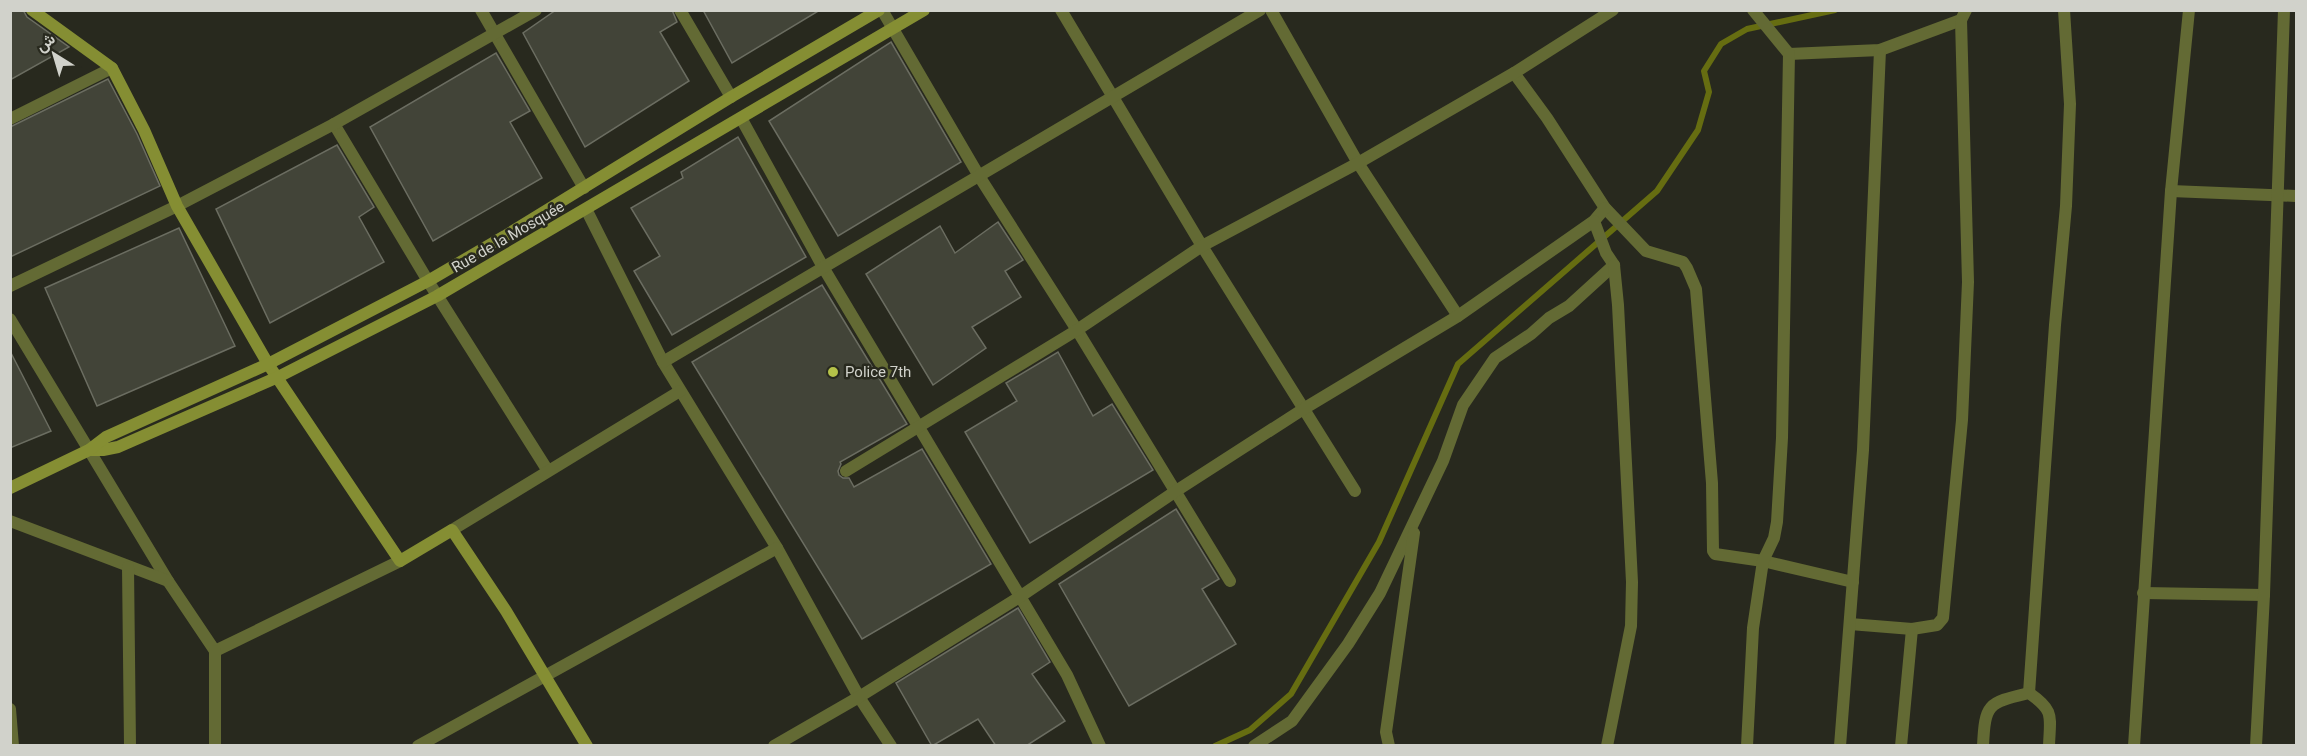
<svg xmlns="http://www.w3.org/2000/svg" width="2307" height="756" font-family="Roboto,Vazirmatn,sans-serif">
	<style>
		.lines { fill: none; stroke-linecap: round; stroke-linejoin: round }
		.stream { stroke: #666d11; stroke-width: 6 }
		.building { fill: #424438; stroke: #6b6d61; stroke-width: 1.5 }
		.street { stroke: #636a34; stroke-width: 12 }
		.secondary { stroke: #858e33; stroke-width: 12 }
		.poi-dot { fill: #b5c249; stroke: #28291e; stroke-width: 2 }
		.labels { text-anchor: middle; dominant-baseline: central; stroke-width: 5; stroke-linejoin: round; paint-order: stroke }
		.street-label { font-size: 15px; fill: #d1d2cb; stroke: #28291e }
		.poi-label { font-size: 15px; fill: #d1d2cb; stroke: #28291e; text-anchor: start }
	</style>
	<rect width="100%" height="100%" fill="#28291e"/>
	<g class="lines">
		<polyline class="stream" points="1215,746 1250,730 1291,694 1379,542 1458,364 1657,191 1698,130 1709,92 1704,71 1721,44 1747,29 1835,10"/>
	</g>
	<g class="building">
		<polygon points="10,10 23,10 27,17 69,47 10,80"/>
		<polygon points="556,10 672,10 677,22 660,32 689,81 585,147 523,33"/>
		<polygon points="703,10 820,10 732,63"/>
		<polygon points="891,42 961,162 838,236 769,121"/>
		<polygon points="496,53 530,111 510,122 542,178 433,241 370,127"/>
		<polygon points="108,79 137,134 160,186 10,257 10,127"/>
		<polygon points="738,137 806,257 672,335 634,271 660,256 631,208 683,178 681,172"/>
		<polygon points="337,145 374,207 359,217 384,262 270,323 216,209"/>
		<polygon points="998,222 1023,260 1005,271 1021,297 972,327 986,348 933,385 866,274 940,226 955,253"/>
		<polygon points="179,228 235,346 97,406 45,288"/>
		<polygon points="822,285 907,424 840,462 841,464 838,471 839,475 843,478 849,478 854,487 922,449 991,564 862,639 692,362"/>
		<polygon points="10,351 51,431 10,448"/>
		<polygon points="1058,352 1093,416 1112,404 1153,470 1030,543 965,432 1017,401 1006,383"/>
		<polygon points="1176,509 1219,579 1202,589 1236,644 1129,706 1059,584"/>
		<polygon points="1018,608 1050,662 1032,674 1065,721 1026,746 996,746 978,719 932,746 896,683"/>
	</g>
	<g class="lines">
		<g class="street">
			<polyline points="481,10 584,188"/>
			<polyline points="680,10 731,97"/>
			<polyline points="882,10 979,176 1077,330 1230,581"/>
			<polyline points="1061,10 1202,246 1355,491"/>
			<polyline points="1271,10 1358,163 1458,316"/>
			<polyline points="1753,10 1789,54 1880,50 1961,20 1966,10"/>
			<polyline points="1514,73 1547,118 1605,208 1646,251 1683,262 1687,268 1696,289 1712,483 1713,551 1715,554 1763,561 1853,582"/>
			<polyline points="741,118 823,267 1067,675 1100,746"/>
			<polyline points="10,119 112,68"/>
			<polyline points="334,124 428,281 548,471"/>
			<polyline points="2171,191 2296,196"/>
			<polyline points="586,209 663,362 777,548 859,697 891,746"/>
			<polyline points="10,286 177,206 334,124 536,10"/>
			<polyline points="10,319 168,581 215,651 400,561"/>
			<polyline points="663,362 1260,10"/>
			<polyline points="846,471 1077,330 1202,246 1358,163 1514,73 1613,10"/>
			<polyline points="10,521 168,581"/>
			<polyline points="452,530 680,391"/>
			<polyline points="128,567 130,746"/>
			<polyline points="2143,593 2264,595"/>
			<polyline points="1850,624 1912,629 1937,625 1943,618 1962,420 1968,282 1961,20"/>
			<polyline points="215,651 215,746"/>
			<polyline points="2029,693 2055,325 2066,206 2070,104 2064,10"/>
			<polyline points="10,709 13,746"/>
			<polyline points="418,746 777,548"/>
			<polyline points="774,746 859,697 1021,596 1176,491 1305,408 1458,316 1594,221 1605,208"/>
			<polyline points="1254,746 1292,721 1348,644 1380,593 1443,461 1463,405 1495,358 1531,334 1549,318 1569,306 1614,265 1606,253 1594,221"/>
			<polyline points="1389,746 1386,732 1414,533"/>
			<polyline points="1607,746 1631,626 1632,582 1618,305 1614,265"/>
			<polyline points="1747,746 1753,628 1763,561 1774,538 1777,522 1782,438 1789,54"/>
			<polyline points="1840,746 1863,450 1880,50"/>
			<polyline points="1901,746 1912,629"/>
			<path d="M1983,746C1985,703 1988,703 2029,693C2055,711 2050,716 2049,746"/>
			<polyline points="2134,746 2171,191 2189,10"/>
			<polyline points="2256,746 2264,595 2284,10"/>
		</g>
		<g class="secondary">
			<polyline points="32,10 112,68 144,130 177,206 268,364 400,561 452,530 506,611 587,746"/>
			<polyline points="89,450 103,450 118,447 278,377 437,296 924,10"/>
			<polyline points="10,488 89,450 106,437 268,364 428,281 505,236 731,97 879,10"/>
		</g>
	</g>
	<circle class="poi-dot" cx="833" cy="372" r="6"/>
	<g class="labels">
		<g class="street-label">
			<text transform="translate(508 237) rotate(-30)">Rue de la Mosquée</text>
		</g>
		<g class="poi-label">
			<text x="845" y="372">Police 7th</text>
		</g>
	</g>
	<rect width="2307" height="756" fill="none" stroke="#d1d2cb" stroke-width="24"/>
	<g transform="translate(54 54) rotate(323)" stroke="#28291e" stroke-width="4.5" paint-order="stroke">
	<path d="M0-4.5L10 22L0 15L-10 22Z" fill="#d1d2cb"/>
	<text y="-9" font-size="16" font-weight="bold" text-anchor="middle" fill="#d1d2cb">ش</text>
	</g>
</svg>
